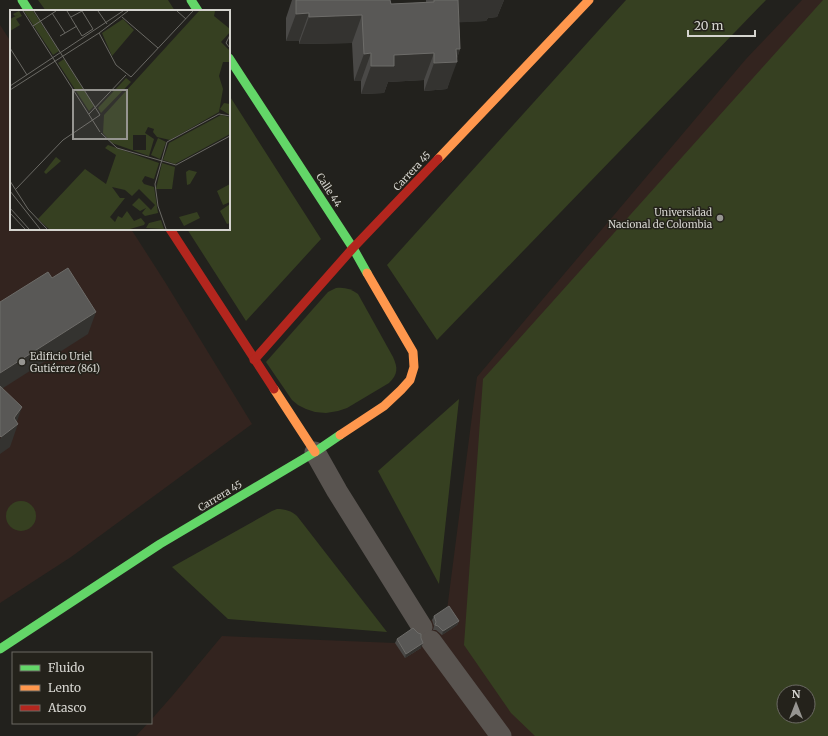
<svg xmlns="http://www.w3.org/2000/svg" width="828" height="736" font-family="Merriweather,serif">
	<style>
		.education { fill: #33241f; fill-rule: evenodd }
		.green { fill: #364021; fill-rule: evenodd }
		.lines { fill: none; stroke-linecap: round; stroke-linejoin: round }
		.street { stroke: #595450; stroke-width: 21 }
		.fast { stroke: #63d668; stroke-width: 9 }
		.slow { stroke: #ff974d; stroke-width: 9 }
		.jam { stroke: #b3261e; stroke-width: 9 }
		.wall { fill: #4a4947 }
		.shaded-wall { fill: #343330 }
		.building { fill: #595856; stroke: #6d6c69 }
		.poi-dot { fill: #969591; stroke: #24221b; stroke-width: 1.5 }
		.labels { text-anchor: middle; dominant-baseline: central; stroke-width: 3; stroke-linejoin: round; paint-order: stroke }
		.street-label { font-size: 10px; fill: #d5d4cf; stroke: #24221b }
		.poi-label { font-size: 10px; fill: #d5d4cf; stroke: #24221b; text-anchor: end }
		.inset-road { fill: none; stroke: #6a6964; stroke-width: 1 }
		.view { fill: #969591; fill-opacity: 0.15; stroke: #969591; stroke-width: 2 }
		.inset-edge { fill: none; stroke: #d5d4cf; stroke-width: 2 }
	</style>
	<rect width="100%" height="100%" fill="#22211d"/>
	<g class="education">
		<path d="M802,0H828V736H136L148,723H151V720L173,695L222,636L395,643L447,610L477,377L746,59ZM784,692H808V716H784Z"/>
		<polygon points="0,25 11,42 11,229 131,229 165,282 252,424 71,557 0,603"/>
	</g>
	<g class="green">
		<polygon points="38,0 168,0 175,11 46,11"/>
		<polygon points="626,0 766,0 437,340 387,265"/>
		<path d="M823,0H828V736H535L511,713L464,645L483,379ZM784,692H808V716H784Z"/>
		<polygon points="229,95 321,239 246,321 187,229 229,229"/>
		<path d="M336,288C345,287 351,289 358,294L393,357C398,368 398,374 389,383L347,408L338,411L326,413L315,412L306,409L298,405L292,400L266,362L328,292Z"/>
		<polygon points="459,399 439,584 378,471"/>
		<circle cx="21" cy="516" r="15"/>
		<path d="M277,509C286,509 291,511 297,516L387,632L228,619L172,567L272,511Z"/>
	</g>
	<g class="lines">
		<g class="street">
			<polyline points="315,452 337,491 422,627"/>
			<polyline points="431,641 501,736"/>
		</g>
		<g class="fast">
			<polyline points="22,0 29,11"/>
			<polyline points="191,0 198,11"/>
			<polyline points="229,58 353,248 367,273"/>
			<polyline points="0,649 160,544 315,452 340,435"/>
		</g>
		<g class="slow">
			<polyline points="438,159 589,0"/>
			<polyline points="274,389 315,452"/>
			<polyline points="340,435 384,406 401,390 410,380 414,367 413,352 367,273"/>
		</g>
		<g class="jam">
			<polyline points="170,229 274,389"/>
			<polyline points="254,360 353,248 438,159"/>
		</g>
	</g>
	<g class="wall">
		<polygon points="292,0 390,0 391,4 426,3 426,0 504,0 497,17 488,18 486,21 459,22 460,49 447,89 424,91 424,80 388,82 384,93 361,94 361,81 354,81 352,43 299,44 299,41 286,41 286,18"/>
		<polygon points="434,616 459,621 457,625 442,635 436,630 433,630 434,626 432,620"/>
		<polygon points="421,638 421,648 405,658 395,643 397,639"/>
	</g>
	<g class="shaded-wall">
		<polygon points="456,0 504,0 497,17 488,18 486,21 448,23"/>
		<polygon points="309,13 299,41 286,41 296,14"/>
		<polygon points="362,15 352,43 299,44 309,17"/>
		<polygon points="456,49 460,49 456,62 457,62 447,89 424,91 434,63"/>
		<polygon points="371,53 361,81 354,81 364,54"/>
		<polygon points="434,53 424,80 388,82 384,93 361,94 371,66 394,55"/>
		<polygon points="96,312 88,334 0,390 0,373"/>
		<polygon points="22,407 15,427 18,424 10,447 0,454 0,439 1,437"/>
		<polygon points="459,621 457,625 442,635 443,631"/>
		<polygon points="423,643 421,648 405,658 406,654"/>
	</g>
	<g class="building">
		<polygon points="296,0 390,0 391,4 434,2 434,0 458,0 460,49 456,49 457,62 434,63 434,53 394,55 394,66 371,66 371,53 364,54 362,15 309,17 309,13 296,14"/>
		<polygon points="68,268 96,312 0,373 0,302 48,272 52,278"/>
		<polygon points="0,386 22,407 14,418 18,424 1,437 0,436"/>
		<polygon points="449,606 459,621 443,631 438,626 435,625 436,622 434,616"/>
		<polygon points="413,628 418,633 421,634 421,638 423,643 406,654 397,639"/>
	</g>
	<g class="poi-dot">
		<circle cx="720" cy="218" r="4"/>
		<circle cx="22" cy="362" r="4"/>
	</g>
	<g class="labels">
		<g class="street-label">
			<text transform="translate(412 171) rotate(-47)">Carrera 45</text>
			<text transform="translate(329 190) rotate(57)">Calle 44</text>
			<text transform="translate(220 496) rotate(-31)">Carrera 45</text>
		</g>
		<g class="poi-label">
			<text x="712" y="212">Universidad<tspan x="712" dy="12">Nacional de Colombia</tspan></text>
			<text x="30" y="356" text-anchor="start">Edificio Uriel<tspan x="30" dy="12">Gutiérrez (861)</tspan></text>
		</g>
	</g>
	<g transform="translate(10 10)">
		<rect width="220" height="220" fill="#22211d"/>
		<path d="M9,1L12,6L6,9L10,15L0,21V9L8,5L5,6L3,4ZM14,1H23L49,41L43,45ZM189,1H205L204,6L220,19V22L211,32L220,41V52H213L209,66L213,79L209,102L160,130L147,127L143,122L144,119L138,117L135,123L144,129L139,146L102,133L93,123L94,105ZM123,125H136V140H123ZM113,9L124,20L102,46L92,23ZM54,49L84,96L79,101L48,53ZM116,68L121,72L91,103L88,98ZM214,93L220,94V105L210,99ZM211,105L219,107L220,124L165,154L153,150L159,133ZM148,128L156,132L150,149L141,145ZM98,135L149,153L144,169L135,166L132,171L134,174L144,177L148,203L135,206L132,203L136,198L130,201L122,195L129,188L141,200L145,195L129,179L122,186L115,180L102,177L110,188H115L100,207L105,212L108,206L112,208L117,201L124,211L131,208L135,213L134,215L120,219H39L28,209L75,159L96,174L106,145L95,138ZM46,147L51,151L36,164L34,162ZM152,153L165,157L162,179H146ZM179,160L187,162L180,174L177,175L176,162ZM220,174V192L213,195L207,181ZM220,194V213L217,214L210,201ZM187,202L190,208L174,216L169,207ZM151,210L154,219L136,218L139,213Z" fill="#364021" fill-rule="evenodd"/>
		<path class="inset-road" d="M13,1L90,122M57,1L72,26L83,19L72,1L61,7M88,1L97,14M167,1L176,9M42,3L55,23M112,7L148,38M23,16L46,1M89,23L106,55L121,67L183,1M220,25L216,33L220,38M50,26L67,16M0,38L17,65M0,76L113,1M0,80L89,23L118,1M79,104L116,65M91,123L107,138L166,155L220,126M0,171L18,199L37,219M6,179L53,130L90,105L24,1M0,181L30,219M0,198L19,219M0,203L15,219M156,219L148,196L145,174L157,132L209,104L220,106"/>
		<path class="view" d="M63,80H117V129H63Z"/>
		<rect width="220" height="220" class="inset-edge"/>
	</g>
	<rect x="12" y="652" width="140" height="72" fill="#24221b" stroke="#6b6963"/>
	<rect x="20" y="665" width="20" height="6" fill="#63d668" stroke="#6b6963"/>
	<text x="48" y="672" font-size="12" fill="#d5d4cf">Fluido</text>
	<rect x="20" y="685" width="20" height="6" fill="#ff974d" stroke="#6b6963"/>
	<text x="48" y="692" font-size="12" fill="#d5d4cf">Lento</text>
	<rect x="20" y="705" width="20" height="6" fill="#b3261e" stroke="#6b6963"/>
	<text x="48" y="712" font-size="12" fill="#d5d4cf">Atasco</text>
	<g transform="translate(796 704)"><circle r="19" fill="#24221b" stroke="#6b6963"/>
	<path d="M0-3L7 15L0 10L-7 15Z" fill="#969591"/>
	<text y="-6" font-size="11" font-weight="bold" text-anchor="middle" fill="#d5d4cf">N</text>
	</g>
	<path d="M688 30v6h67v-6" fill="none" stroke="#d5d4cf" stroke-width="2"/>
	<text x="694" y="30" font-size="12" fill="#d5d4cf" stroke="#24221b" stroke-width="3" paint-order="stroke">20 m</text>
</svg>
